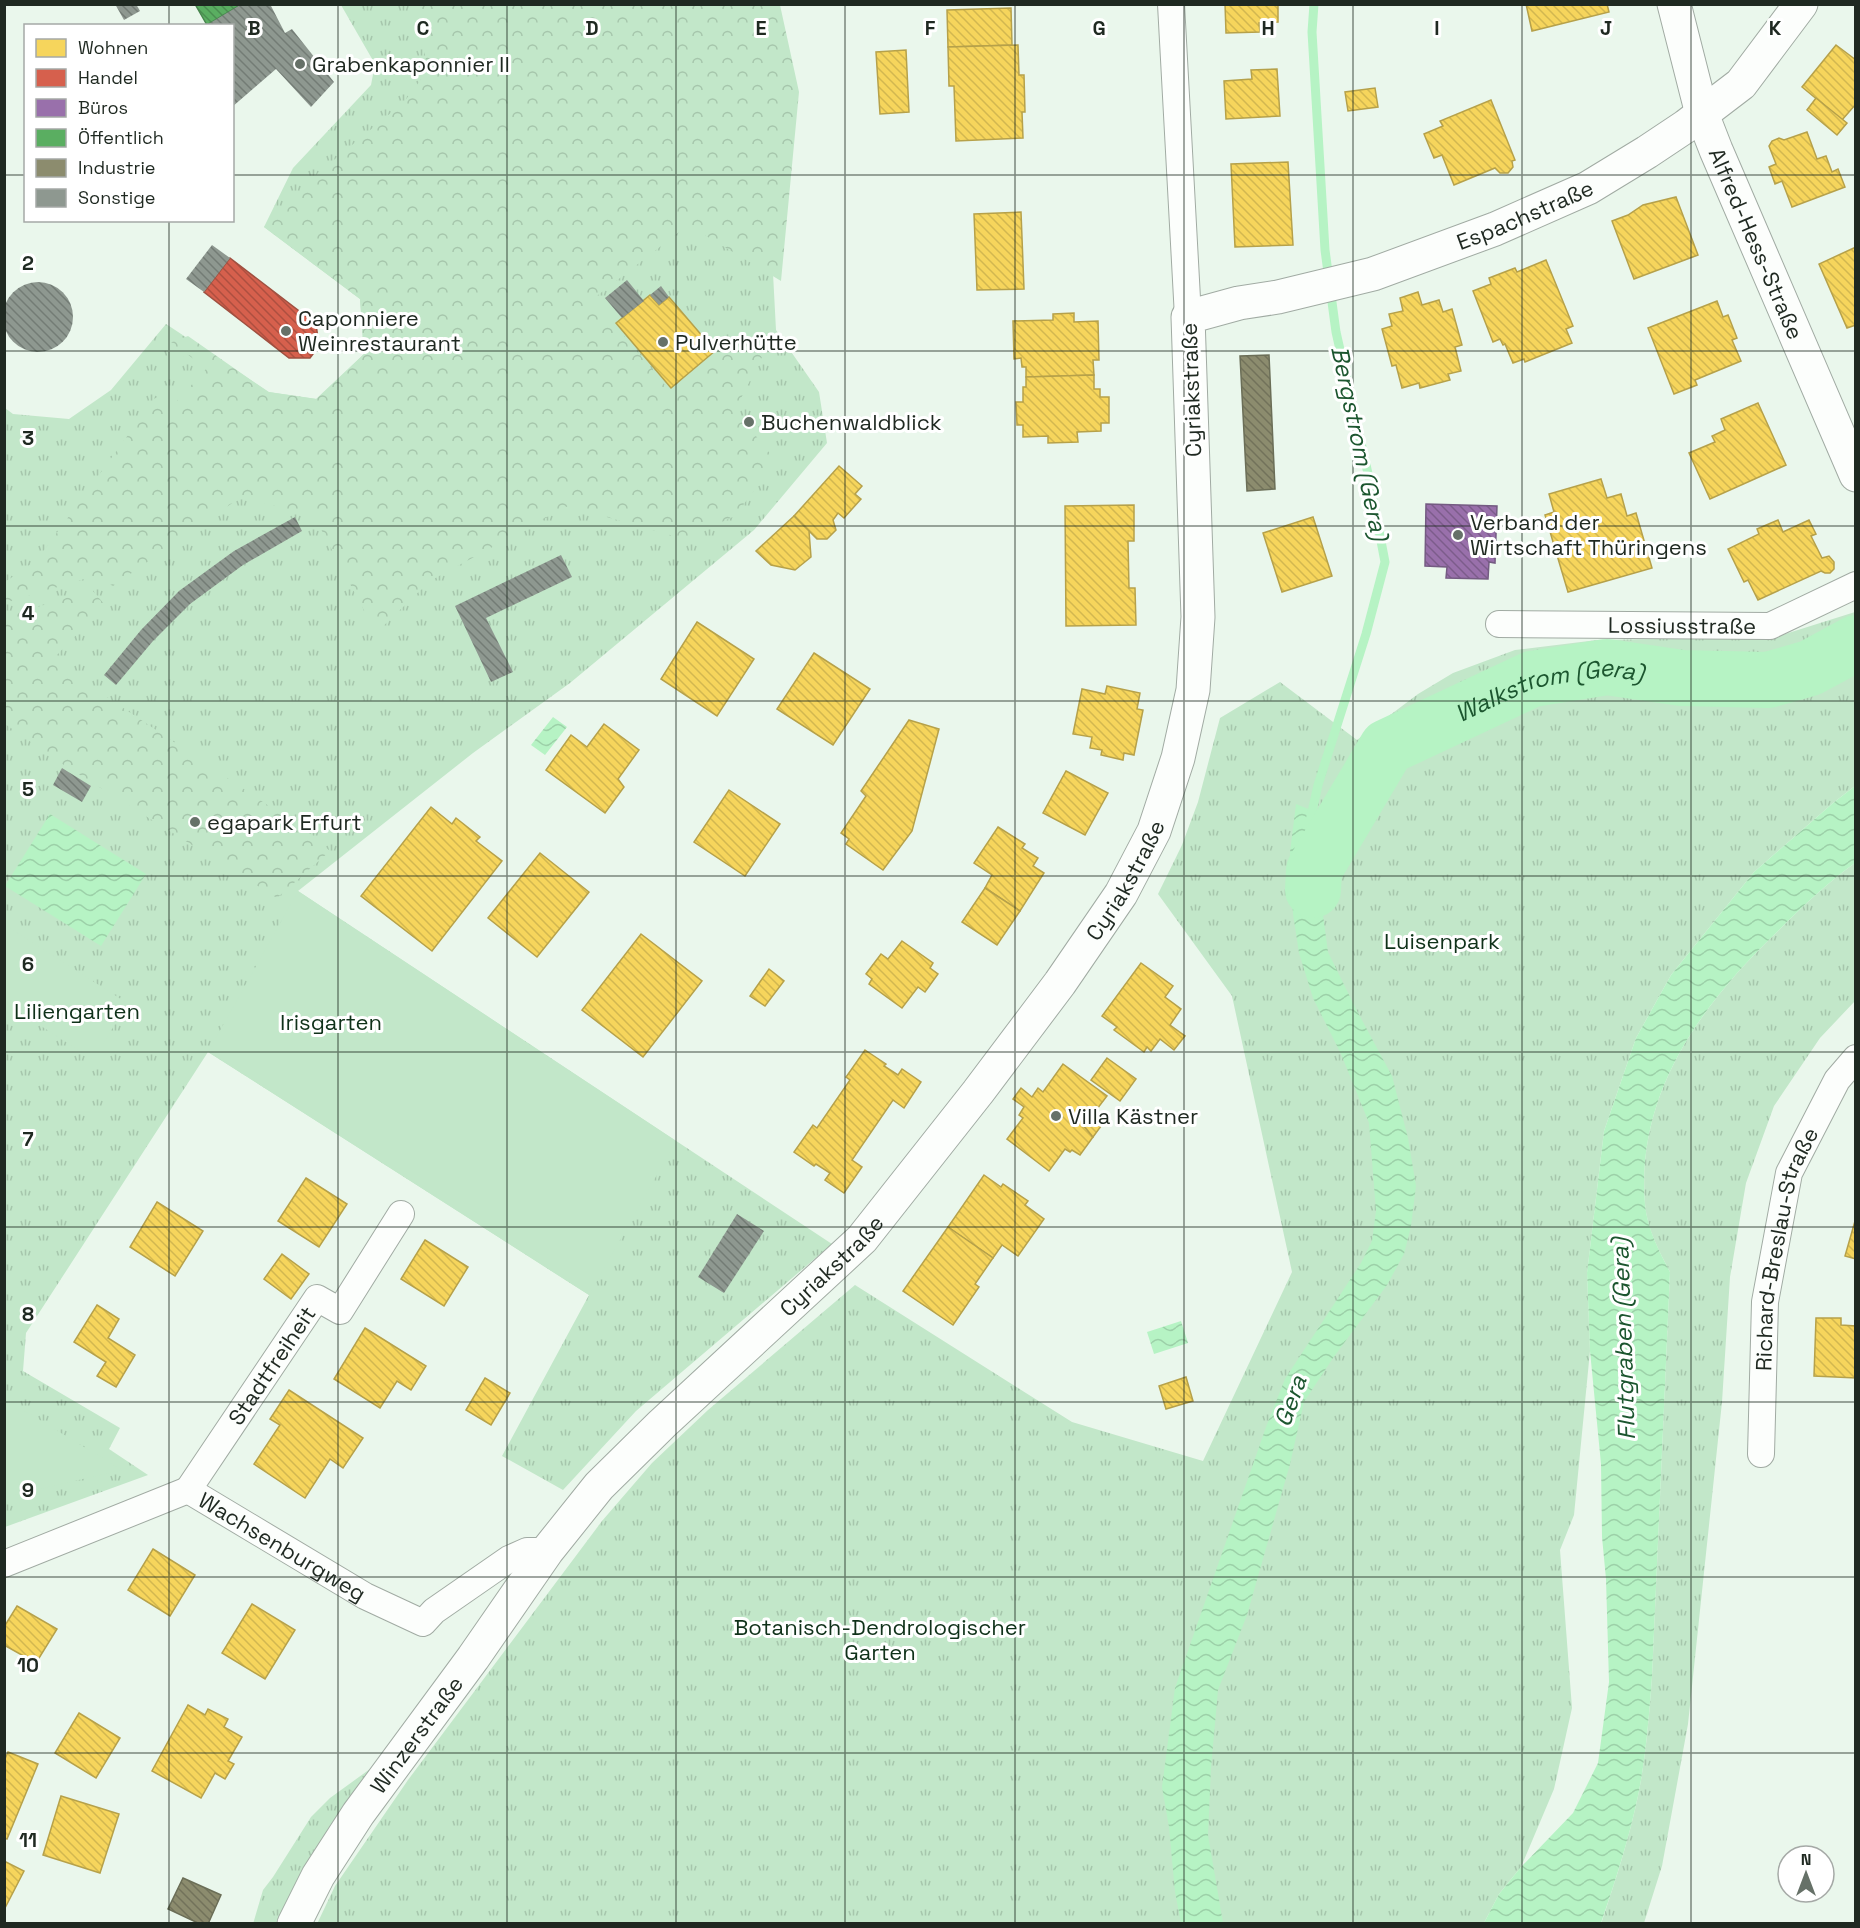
<svg xmlns="http://www.w3.org/2000/svg" width="1860" height="1928" font-family="'Space Grotesk',sans-serif">
	<style>
		.grass { fill: url(#grass-tufts) }
		.forest { fill: url(#forest-crowns) }
		.garden { fill: #c2e7c9 }
		.water { fill: url(#water-waves) }
		.homes { fill: url(#homes-back-hatch); stroke: #b6a14a; stroke-width: 1.5 }
		.shops { fill: url(#shops-back-hatch); stroke: #9f5040; stroke-width: 1.5 }
		.offices { fill: url(#offices-back-hatch); stroke: #745b82; stroke-width: 1.5 }
		.public { fill: url(#public-back-hatch); stroke: #48864e; stroke-width: 1.5 }
		.industry { fill: url(#industry-back-hatch); stroke: #6b6e57; stroke-width: 1.5 }
		.lines { fill: none; stroke-linecap: round; stroke-linejoin: round }
		.stream { stroke: #b6f3c4; stroke-width: 9 }
		.river { stroke: #b6f3c4; stroke-width: 56 }
		.building { fill: url(#building-back-hatch) }
		.minor-casing { stroke: #a1aba3; stroke-width: 28 }
		.tertiary-casing { stroke: #a1aba3; stroke-width: 35 }
		.secondary-casing { stroke: #a1aba3; stroke-width: 35 }
		.minor { stroke: #fcfefc; stroke-width: 26 }
		.tertiary { stroke: #fcfefc; stroke-width: 33 }
		.secondary { stroke: #fcfefc; stroke-width: 33 }
		.grid { fill: none; stroke: #1f2921; stroke-width: 1.5; stroke-opacity: 0.55 }
		.poi-dot { fill: #667168; stroke: #fff; stroke-width: 2 }
		.labels { text-anchor: middle; dominant-baseline: central; stroke-width: 6; stroke-linejoin: round; paint-order: stroke }
		.poi-label { font-size: 22px; fill: #1f2921; stroke: #fff; text-anchor: start }
		.street-label { font-size: 22px; fill: #1f2921; stroke: #fff }
		.park-label { font-size: 22px; fill: #0f3119; stroke: #fff }
		.water-label { font-size: 24px; font-style: italic; fill: #1c562f; stroke: #fff }
		.grid-label { font-size: 20px; text-anchor: middle; font-weight: bold; fill: #1f2921; stroke: #fff; stroke-width: 6; stroke-linejoin: round; paint-order: stroke }
	</style>
	<defs>
		<pattern id="grass-tufts" width="24" height="20" patternUnits="userSpaceOnUse" patternTransform="scale(1.5)"><rect width="24" height="20" fill="#c2e7c9"/><path d="M3 7l-1-3M5 7V3M7 7l1-3M15 17l-1-3M17 17v-4M19 17l1-3" fill="none" stroke="#a6c6ac"/></pattern>
		<pattern id="forest-crowns" width="20" height="18" patternUnits="userSpaceOnUse" patternTransform="scale(1.5)"><rect width="20" height="18" fill="#c2e7c9"/><path d="M2 6a3 3 0 1 1 6 0M12 15a3 3 0 1 1 6 0" fill="none" stroke="#a6c6ac"/></pattern>
		<pattern id="water-waves" width="16" height="10" patternUnits="userSpaceOnUse" patternTransform="scale(1.5)"><rect width="16" height="10" fill="#b6f3c4"/><path d="M0 5q4-4 8 0t8 0" fill="none" stroke="#9cd0a8"/></pattern>
		<pattern id="homes-back-hatch" width="6" height="6" patternUnits="userSpaceOnUse" patternTransform="scale(1.5)"><rect width="6" height="6" fill="#f6d55c"/><path d="M-1 5l2 2M0 0l6 6M5-1l2 2" fill="none" stroke="#d2b750"/></pattern>
		<pattern id="shops-back-hatch" width="6" height="6" patternUnits="userSpaceOnUse" patternTransform="scale(1.5)"><rect width="6" height="6" fill="#d6604d"/><path d="M-1 5l2 2M0 0l6 6M5-1l2 2" fill="none" stroke="#ad4f40"/></pattern>
		<pattern id="offices-back-hatch" width="6" height="6" patternUnits="userSpaceOnUse" patternTransform="scale(1.5)"><rect width="6" height="6" fill="#9970ab"/><path d="M-1 5l2 2M0 0l6 6M5-1l2 2" fill="none" stroke="#7c5c8b"/></pattern>
		<pattern id="public-back-hatch" width="6" height="6" patternUnits="userSpaceOnUse" patternTransform="scale(1.5)"><rect width="6" height="6" fill="#5aae61"/><path d="M-1 5l2 2M0 0l6 6M5-1l2 2" fill="none" stroke="#4a8e50"/></pattern>
		<pattern id="industry-back-hatch" width="6" height="6" patternUnits="userSpaceOnUse" patternTransform="scale(1.5)"><rect width="6" height="6" fill="#8c8c6e"/><path d="M-1 5l2 2M0 0l6 6M5-1l2 2" fill="none" stroke="#72725a"/></pattern>
		<pattern id="building-back-hatch" width="6" height="6" patternUnits="userSpaceOnUse" patternTransform="scale(1.5)"><rect width="6" height="6" fill="#8e9890"/><path d="M-1 5l2 2M0 0l6 6M5-1l2 2" fill="none" stroke="#737c75"/></pattern>
	</defs>
	<rect width="100%" height="100%" fill="#eaf7ec"/>
	<g class="grass">
		<polygon points="341,5 750,5 762,65 776,330 819,392 827,443 754,530 570,683 473,753 298,891 832,1244 636,1411 563,1490 502,1456 589,1295 208,1052 26,1333 23,1371 120,1428 109,1449 148,1475 5,1527 5,408 13,414 69,419 111,390 166,324 269,392 317,399 364,354 360,299 264,227 293,168 371,85 375,64"/>
		<polygon points="1855,612 1855,786 1833,803 1754,872 1671,975 1636,1038 1604,1131 1587,1273 1590,1351 1574,1515 1560,1550 1572,1708 1554,1789 1521,1867 1499,1894 1484,1923 317,1924 335,1886 408,1780 602,1521 652,1463 708,1410 855,1285 1072,1422 1203,1461 1292,1272 1232,996 1158,894 1182,845 1198,802 1220,718 1280,682 1357,740 1418,694 1453,673 1515,650 1597,640 1776,637"/>
		<path d="M1855,863V1001L1820,1038L1774,1106L1746,1183L1730,1277L1722,1402L1688,1724L1662,1866L1644,1923L1601,1924C1615,1882 1629,1839 1638,1796C1646,1757 1649,1716 1652,1677L1670,1272C1659,1251 1647,1229 1645,1204C1636,1093 1701,1005 1777,932C1802,907 1827,883 1855,863Z"/>
		<path d="M370,1769C337,1820 300,1867 277,1923L253,1924L263,1890L273,1877L311,1817L330,1798Z"/>
	</g>
	<g class="forest">
		<polygon points="408,5 780,5 799,92 781,281 688,225 593,299 670,391 734,332 762,357 735,410 776,461 735,516 684,539 568,506 430,581 376,633 314,516 241,497 113,586 94,576 5,603 5,582 37,560 155,398 175,403 206,369 186,353 178,362 168,360 167,350 172,342 188,336 268,392 316,399 364,354 360,299 264,227 318,173 404,102 428,70 418,20"/>
		<polygon points="92,590 105,605 52,660 312,835 330,851 277,898 64,765 5,724 5,617"/>
	</g>
	<g class="garden">
		<polygon points="298,891 676,1141 589,1295 208,1052"/>
		<polygon points="5,925 127,1003 94,1060 5,1003"/>
		<polygon points="5,1399 122,1470 5,1497"/>
	</g>
	<g class="water">
		<polygon points="553,717 567,727 545,755 531,745"/>
		<path d="M1855,786V863C1827,883 1802,907 1777,932C1701,1005 1636,1093 1645,1204C1647,1228 1659,1251 1670,1272L1652,1677C1649,1716 1646,1757 1638,1796C1629,1839 1615,1882 1601,1923H1484L1499,1894L1521,1867L1573,1813L1598,1763L1609,1682L1606,1579L1602,1537L1601,1464L1590,1351L1587,1273L1604,1131L1636,1038L1671,975L1754,872L1833,803Z"/>
		<polygon points="1296,804 1343,823 1325,877 1323,915 1328,952 1356,1009 1392,1076 1408,1138 1416,1186 1411,1226 1404,1254 1387,1285 1333,1358 1304,1402 1290,1464 1247,1615 1218,1690 1211,1768 1208,1835 1223,1923 1181,1923 1175,1892 1169,1827 1162,1787 1175,1688 1266,1427 1285,1379 1361,1263 1372,1241 1376,1211 1369,1123 1341,1054 1313,998 1299,953 1293,914 1290,852"/>
		<polygon points="50,814 146,874 101,946 5,886"/>
		<polygon points="1181,1321 1188,1343 1154,1354 1147,1332"/>
	</g>
	<g class="homes">
		<polygon points="1225,4 1278,4 1278,22 1259,23 1260,32 1226,33"/>
		<polygon points="1526,4 1607,4 1609,12 1532,31"/>
		<polygon points="1011,8 1012,45 948,47 947,10"/>
		<polygon points="1018,45 1019,75 1024,75 1025,112 1022,112 1023,138 956,141 954,86 949,86 948,47"/>
		<polygon points="1836,45 1856,60 1856,104 1842,120 1802,87"/>
		<polygon points="906,50 909,112 880,114 876,52"/>
		<polygon points="1277,69 1280,116 1226,119 1224,81 1252,79 1251,70"/>
		<polygon points="1375,88 1378,107 1348,111 1345,92"/>
		<polygon points="1816,98 1847,123 1837,135 1807,110"/>
		<polygon points="1491,100 1515,160 1512,161 1513,167 1508,173 1500,173 1495,168 1454,185 1442,155 1434,158 1424,134 1443,126 1440,121"/>
		<polygon points="1807,132 1817,159 1826,156 1832,172 1838,169 1845,187 1792,207 1782,181 1775,184 1769,167 1776,164 1769,146 1772,141 1779,138 1784,140"/>
		<polygon points="1288,162 1293,245 1235,247 1231,164"/>
		<polygon points="1676,197 1698,255 1634,279 1612,221 1628,215 1643,205"/>
		<polygon points="1021,212 1024,289 977,290 974,214"/>
		<polygon points="1856,247 1856,325 1847,328 1819,264"/>
		<polygon points="1546,260 1573,326 1566,329 1572,343 1525,362 1524,359 1513,363 1505,344 1503,345 1500,339 1493,342 1473,291 1491,284 1489,278 1515,268 1517,272"/>
		<polygon points="1418,292 1422,305 1439,300 1443,312 1452,309 1462,345 1455,347 1461,371 1448,374 1450,380 1420,388 1419,383 1402,388 1396,365 1392,366 1382,329 1392,326 1389,314 1403,311 1400,298"/>
		<polygon points="650,295 659,305 669,297 715,351 671,388 616,323"/>
		<polygon points="1717,301 1723,317 1728,315 1737,338 1732,340 1741,361 1695,380 1697,385 1674,394 1648,328"/>
		<polygon points="1074,313 1074,322 1098,321 1099,360 1093,360 1094,375 1026,377 1026,367 1022,367 1021,358 1014,359 1013,321 1053,320 1053,314"/>
		<polygon points="1094,375 1094,389 1100,389 1100,397 1109,397 1109,423 1101,423 1101,431 1077,432 1078,442 1048,443 1048,436 1023,437 1023,425 1017,425 1016,402 1023,402 1023,387 1026,387 1026,377"/>
		<polygon points="1758,403 1786,465 1710,499 1689,453 1715,442 1712,436 1725,430 1721,419"/>
		<polygon points="839,466 862,486 855,494 861,499 844,518 838,513 833,520 836,530 827,539 817,539 794,516"/>
		<polygon points="1601,479 1607,498 1621,494 1627,516 1636,513 1652,568 1568,592 1545,515 1554,512 1549,494"/>
		<polygon points="1134,505 1134,541 1128,541 1129,588 1135,588 1136,625 1066,626 1065,506"/>
		<polygon points="794,516 809,531 811,557 795,570 771,565 756,551"/>
		<polygon points="1313,517 1332,576 1282,592 1263,533"/>
		<polygon points="1778,520 1783,532 1809,520 1816,534 1811,536 1822,558 1829,556 1834,562 1834,569 1830,573 1825,573 1821,571 1758,600 1748,580 1744,582 1728,549 1759,534 1757,529"/>
		<polygon points="697,622 754,659 717,716 661,679"/>
		<polygon points="814,653 870,689 833,745 777,709"/>
		<polygon points="1107,686 1140,693 1137,709 1143,710 1134,755 1124,753 1123,760 1101,755 1102,750 1090,748 1092,737 1073,734 1082,689 1105,694"/>
		<polygon points="909,720 939,729 912,831 883,870 846,844 849,839 841,833 866,796 861,791"/>
		<polygon points="604,724 639,750 618,779 624,787 605,813 546,770 571,735 587,747"/>
		<polygon points="1066,771 1108,793 1085,835 1043,813"/>
		<polygon points="729,790 780,824 745,876 694,842"/>
		<polygon points="431,807 452,824 456,818 480,837 476,841 502,861 432,951 361,896"/>
		<polygon points="998,827 1025,844 1022,848 1038,858 1033,866 1044,873 1020,911 985,888 992,875 974,863"/>
		<polygon points="540,853 589,892 537,957 488,918"/>
		<polygon points="985,888 1020,911 997,945 962,922"/>
		<polygon points="641,934 702,981 643,1057 582,1010"/>
		<polygon points="902,941 933,963 930,968 938,974 925,992 918,987 902,1008 869,984 872,979 866,974 881,954 888,959"/>
		<polygon points="1141,963 1173,986 1165,997 1181,1009 1170,1025 1185,1036 1174,1050 1160,1039 1151,1051 1147,1047 1144,1052 1114,1030 1117,1027 1102,1016"/>
		<polygon points="769,969 784,981 765,1006 750,996"/>
		<polygon points="865,1050 886,1064 884,1066 898,1075 902,1069 921,1082 904,1108 893,1100 852,1160 862,1167 844,1193 825,1180 830,1173 816,1164 814,1166 794,1152 813,1125 817,1128 850,1080 846,1077"/>
		<polygon points="1107,1058 1136,1079 1120,1101 1091,1080"/>
		<polygon points="1063,1064 1107,1096 1084,1126 1093,1137 1080,1155 1072,1150 1070,1152 1065,1149 1049,1171 1007,1139 1023,1118 1019,1115 1024,1107 1013,1099 1021,1088 1032,1097 1038,1088 1043,1092"/>
		<polygon points="1096,1110 1107,1118 1093,1137 1084,1126"/>
		<polygon points="984,1175 1001,1187 1003,1184 1028,1201 1025,1205 1044,1219 1018,1256 1002,1245 993,1258 948,1227"/>
		<polygon points="306,1178 347,1204 319,1247 278,1221"/>
		<polygon points="157,1202 203,1231 175,1276 130,1247"/>
		<polygon points="1855,1221 1856,1221 1856,1259 1845,1256"/>
		<polygon points="948,1227 993,1258 975,1284 979,1287 953,1325 903,1291"/>
		<polygon points="425,1240 468,1267 444,1306 401,1279"/>
		<polygon points="282,1254 309,1274 291,1299 264,1279"/>
		<polygon points="97,1305 119,1319 108,1338 135,1355 116,1387 97,1376 106,1362 74,1342"/>
		<polygon points="1816,1318 1841,1318 1841,1325 1856,1326 1856,1378 1814,1376"/>
		<polygon points="365,1328 426,1366 411,1390 397,1381 380,1408 334,1379"/>
		<polygon points="1186,1377 1193,1401 1166,1409 1159,1386"/>
		<polygon points="485,1378 510,1393 491,1425 466,1410"/>
		<polygon points="289,1390 363,1438 343,1468 330,1459 305,1498 254,1464 280,1425 270,1419"/>
		<polygon points="153,1549 195,1575 170,1616 128,1590"/>
		<polygon points="252,1604 295,1630 265,1679 222,1653"/>
		<polygon points="17,1606 57,1629 36,1663 4,1645 4,1627"/>
		<polygon points="188,1705 205,1715 208,1709 228,1719 224,1727 242,1737 228,1761 234,1764 225,1779 215,1773 201,1798 152,1771"/>
		<polygon points="79,1713 120,1738 96,1778 55,1753"/>
		<polygon points="8,1752 38,1764 7,1839 4,1838 4,1761"/>
		<polygon points="61,1796 119,1814 100,1873 43,1855"/>
		<polygon points="4,1861 24,1871 4,1910"/>
	</g>
	<polygon class="shops" points="230,258 316,324 319,346 310,358 289,358 204,292"/>
	<polygon class="offices" points="1426,504 1497,506 1495,563 1489,562 1488,579 1446,578 1447,567 1425,566"/>
	<polygon class="public" points="195,4 242,4 207,25"/>
	<g class="industry">
		<polygon points="1269,355 1275,489 1247,491 1240,356"/>
		<polygon points="183,1878 221,1895 208,1924 200,1924 168,1909"/>
	</g>
	<g class="lines">
		<polyline class="stream" points="1310,821 1318,785 1366,634 1385,562 1369,478 1336,332 1325,250 1312,32 1314,4"/>
		<path class="river" id="s1" d="M1313,890L1314,870L1387,747L1532,679L1607,667L1682,678L1768,680L1810,668L1856,643"/>
	</g>
	<g class="building">
		<polygon points="115,4 136,4 140,11 124,20"/>
		<polygon points="242,4 270,4 285,33 292,29 334,82 311,107 276,69 232,107 232,26 205,26"/>
		<polygon points="212,245 230,258 204,292 186,279"/>
		<polygon points="627,280 644,301 622,318 605,298"/>
		<circle cx="38" cy="317" r="35"/>
		<polygon points="661,286 669,297 659,305 650,295"/>
		<polygon points="295,517 302,531 243,565 190,604 153,641 116,685 104,675 141,630 179,591 234,551"/>
		<polygon points="561,555 572,577 486,618 513,672 491,682 455,606"/>
		<polygon points="62,768 91,786 82,802 53,785"/>
		<polygon points="737,1214 764,1231 724,1293 698,1277"/>
	</g>
	<g class="lines">
		<g class="minor-casing">
			<g id="minor">
				<polyline points="1171,4 1188,317"/>
				<path id="s2" d="M1499,624L1770,626L1856,585"/>
				<path id="s3" d="M1761,1454L1765,1302L1789,1173L1837,1080L1856,1058"/>
				<path id="s4" d="M188,1490L365,1596L423,1623L434,1611L509,1559L527,1551H547"/>
				<path id="s5" d="M188,1490L317,1298L340,1311L401,1214"/>
				<polyline points="4,1564 188,1490"/>
			</g>
		</g>
		<g class="tertiary-casing">
			<g id="tertiary">
				<path id="s6" d="M294,1924L318,1876L358,1814L473,1658L547,1551L599,1486L662,1424L862,1239L978,1092L1060,983L1121,894L1154,831L1178,758L1193,690L1198,617L1188,317L1239,303L1278,297L1373,274L1495,229L1588,188L1647,152L1686,126L1741,84L1801,4"/>
			</g>
		</g>
		<g class="secondary-casing">
			<g id="secondary">
				<path id="s7" d="M1674,4L1702,114L1716,150L1856,475"/>
			</g>
		</g>
		<use href="#minor" class="minor"/>
		<use href="#tertiary" class="tertiary"/>
		<use href="#secondary" class="secondary"/>
	</g>
	<path class="grid" d="M169,4V26M338,4V1924M507,4V1924M676,4V1924M845,4V1924M1015,4V1924M1184,4V1924M1353,4V1924M1522,4V1924M1691,4V1924M4,175H26M232,175H1856M169,220V1924M4,351H1856M4,526H1856M4,701H1856M4,876H1856M4,1052H1856M4,1227H1856M4,1402H1856M4,1577H1856M4,1753H1856"/>
	<g class="poi-dot">
		<circle cx="300" cy="64" r="6"/>
		<circle cx="286" cy="331" r="6"/>
		<circle cx="663" cy="342" r="6"/>
		<circle cx="749" cy="422" r="6"/>
		<circle cx="1458" cy="535" r="6"/>
		<circle cx="195" cy="822" r="6"/>
		<circle cx="1056" cy="1116" r="6"/>
	</g>
	<g class="labels">
		<g class="poi-label">
			<text x="312" y="64">Grabenkaponnier II</text>
			<text x="298" y="318">Caponniere<tspan x="298" dy="25">Weinrestaurant</tspan></text>
			<text x="675" y="342">Pulverhütte</text>
			<text x="761" y="422">Buchenwaldblick</text>
			<text x="1470" y="522">Verband der<tspan x="1470" dy="25">Wirtschaft Thüringens</tspan></text>
			<text x="207" y="822">egapark Erfurt</text>
			<text x="1068" y="1116">Villa Kästner</text>
		</g>
		<g class="street-label">
			<text stroke="none"><textPath href="#s6" startOffset="2271">Espachstraße</textPath></text>
			<text stroke="none"><textPath href="#s7" startOffset="254">Alfred-Hess-Straße</textPath></text>
			<text transform="translate(1191 390) rotate(-92)">Cyriakstraße</text>
			<text stroke="none"><textPath href="#s2" startOffset="183">Lossiusstraße</textPath></text>
			<text stroke="none"><textPath href="#s6" startOffset="1341">Cyriakstraße</textPath></text>
			<text stroke="none"><textPath href="#s3" startOffset="208">Richard-Breslau-Straße</textPath></text>
			<text stroke="none"><textPath href="#s6" startOffset="855">Cyriakstraße</textPath></text>
			<text stroke="none"><textPath href="#s5" startOffset="150">Stadtfreiheit</textPath></text>
			<text stroke="none"><textPath href="#s4" startOffset="110">Wachsenburgweg</textPath></text>
			<text stroke="none"><textPath href="#s6" startOffset="226">Winzerstraße</textPath></text>
		</g>
		<g class="park-label">
			<text x="1442" y="941">Luisenpark</text>
			<text x="77" y="1011">Liliengarten</text>
			<text x="331" y="1022">Irisgarten</text>
			<text x="880" y="1627">Botanisch-Dendrologischer<tspan x="880" dy="25">Garten</tspan></text>
		</g>
		<g class="water-label">
			<text transform="translate(1360 443) rotate(78)">Bergstrom (Gera)</text>
			<text stroke="none"><textPath href="#s1" startOffset="338">Walkstrom (Gera)</textPath></text>
			<text transform="translate(1623 1339) rotate(-92)">Flutgraben (Gera)</text>
			<text transform="translate(1290 1401) rotate(-70)">Gera</text>
		</g>
	</g>
	<g class="grid-label">
		<text x="254" y="35">B</text>
		<text x="423" y="35">C</text>
		<text x="592" y="35">D</text>
		<text x="761" y="35">E</text>
		<text x="930" y="35">F</text>
		<text x="1099" y="35">G</text>
		<text x="1268" y="35">H</text>
		<text x="1437" y="35">I</text>
		<text x="1606" y="35">J</text>
		<text x="1775" y="35">K</text>
		<text x="28" y="270">2</text>
		<text x="28" y="445">3</text>
		<text x="28" y="620">4</text>
		<text x="28" y="796">5</text>
		<text x="28" y="971">6</text>
		<text x="28" y="1146">7</text>
		<text x="28" y="1321">8</text>
		<text x="28" y="1497">9</text>
		<text x="28" y="1672">10</text>
		<text x="28" y="1847">11</text>
	</g>
	<rect width="1860" height="1928" fill="none" stroke="#1f2921" stroke-width="12"/>
	<rect x="24" y="24" width="210" height="198" fill="#ffffff" stroke="#a5a9a6" stroke-width="1.5"/>
	<rect x="36" y="39" width="30" height="18" fill="#f6d55c" stroke="#a5a9a6" stroke-width="1.5"/>
	<text x="78" y="54" font-size="18" fill="#1f2921">Wohnen</text>
	<rect x="36" y="69" width="30" height="18" fill="#d6604d" stroke="#a5a9a6" stroke-width="1.5"/>
	<text x="78" y="84" font-size="18" fill="#1f2921">Handel</text>
	<rect x="36" y="99" width="30" height="18" fill="#9970ab" stroke="#a5a9a6" stroke-width="1.5"/>
	<text x="78" y="114" font-size="18" fill="#1f2921">Büros</text>
	<rect x="36" y="129" width="30" height="18" fill="#5aae61" stroke="#a5a9a6" stroke-width="1.5"/>
	<text x="78" y="144" font-size="18" fill="#1f2921">Öffentlich</text>
	<rect x="36" y="159" width="30" height="18" fill="#8c8c6e" stroke="#a5a9a6" stroke-width="1.5"/>
	<text x="78" y="174" font-size="18" fill="#1f2921">Industrie</text>
	<rect x="36" y="189" width="30" height="18" fill="#8e9890" stroke="#a5a9a6" stroke-width="1.5"/>
	<text x="78" y="204" font-size="18" fill="#1f2921">Sonstige</text>
	<g transform="translate(1806 1874)"><circle r="28" fill="#ffffff" stroke="#a5a9a6" stroke-width="1.5"/>
	<path d="M0-4.5L10 22L0 15L-10 22Z" fill="#667168"/>
	<text y="-9" font-size="16" font-weight="bold" text-anchor="middle" fill="#1f2921">N</text>
	</g>
</svg>
